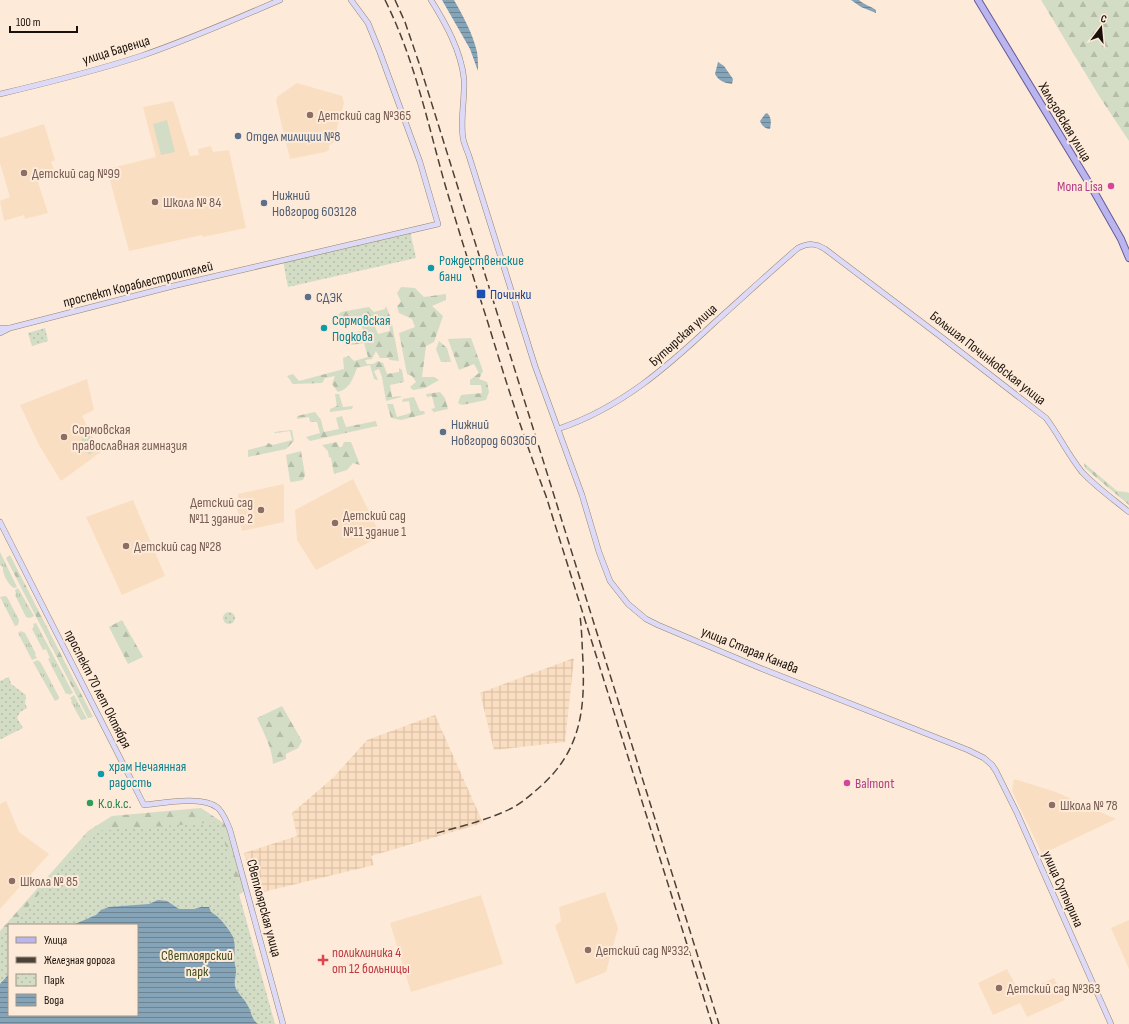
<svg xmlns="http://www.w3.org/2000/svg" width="1129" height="1024" font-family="'Sofia Sans Condensed',sans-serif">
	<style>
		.built { fill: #fadec2 }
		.industrial { fill: url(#industrial-grid) }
		.grass { fill: url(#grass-tufts) }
		.forest { fill: url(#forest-firs) }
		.park { fill: url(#park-dots) }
		.garden { fill: #d3dcc4 }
		.water { fill: url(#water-rules) }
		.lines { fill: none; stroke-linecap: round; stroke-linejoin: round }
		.secondary-casing { stroke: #998470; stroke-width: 6 }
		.primary-casing { stroke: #655c98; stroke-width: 8 }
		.secondary { stroke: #dddaf7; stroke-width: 5 }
		.primary { stroke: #bbb5ef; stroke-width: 6 }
		.rail { stroke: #4b4137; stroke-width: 1.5; stroke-dasharray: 8 4; stroke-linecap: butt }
		.education-dot { fill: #8d6e63; stroke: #fdead9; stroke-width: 1.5 }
		.service-dot { fill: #5c6f8a; stroke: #fdead9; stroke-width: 1.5 }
		.hotel-dot { fill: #d1479c; stroke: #fdead9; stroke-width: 1.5 }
		.culture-dot { fill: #0f9aa8; stroke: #fdead9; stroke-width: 1.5 }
		.transit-dot { fill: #1a4fb4; stroke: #fdead9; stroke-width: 1.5 }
		.leisure-dot { fill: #2e9e5b; stroke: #fdead9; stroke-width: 1.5 }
		.health-dot { fill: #e0444e; stroke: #fdead9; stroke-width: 1.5 }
		.labels { text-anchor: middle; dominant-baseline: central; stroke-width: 4; stroke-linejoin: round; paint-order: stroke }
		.street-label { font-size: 14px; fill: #1a120a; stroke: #fdead9 }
		.education-label { font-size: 14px; fill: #785e54; stroke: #fdead9; text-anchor: start }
		.service-label { font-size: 14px; fill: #4e5e75; stroke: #fdead9; text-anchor: start }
		.hotel-label { font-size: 14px; fill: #b23c85; stroke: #fdead9; text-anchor: end }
		.culture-label { font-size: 14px; fill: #0d838f; stroke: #fdead9; text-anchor: start }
		.transit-label { font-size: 14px; fill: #164399; stroke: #fdead9; text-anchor: start }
		.leisure-label { font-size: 14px; fill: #27864d; stroke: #fdead9; text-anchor: start }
		.health-label { font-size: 14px; fill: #be3a42; stroke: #fdead9; text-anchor: start }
		.park-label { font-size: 14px; fill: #3f4e1b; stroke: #fdead9 }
	</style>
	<defs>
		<pattern id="industrial-grid" width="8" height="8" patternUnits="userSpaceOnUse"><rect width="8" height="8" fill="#fadec2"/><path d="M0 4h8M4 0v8" fill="none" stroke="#d6bda5"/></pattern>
		<pattern id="grass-tufts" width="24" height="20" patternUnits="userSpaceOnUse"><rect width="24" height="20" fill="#d3dcc4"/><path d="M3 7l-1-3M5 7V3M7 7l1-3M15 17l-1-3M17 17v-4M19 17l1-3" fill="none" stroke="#b5bca7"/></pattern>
		<pattern id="forest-firs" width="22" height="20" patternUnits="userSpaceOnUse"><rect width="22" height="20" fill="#d3dcc4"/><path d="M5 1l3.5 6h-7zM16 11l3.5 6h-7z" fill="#b5bca7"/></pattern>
		<pattern id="park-dots" width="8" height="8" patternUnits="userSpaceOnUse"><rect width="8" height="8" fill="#d3dcc4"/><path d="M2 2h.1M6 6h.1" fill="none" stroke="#b5bca7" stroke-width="1.8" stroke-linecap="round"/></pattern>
		<pattern id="water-rules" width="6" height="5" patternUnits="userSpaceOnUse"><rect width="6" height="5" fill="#85a4b8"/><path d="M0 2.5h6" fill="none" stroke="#6c8494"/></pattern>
	</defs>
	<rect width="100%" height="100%" fill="#fdead9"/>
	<g class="built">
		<polygon points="297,83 342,96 344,103 337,128 338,140 329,145 329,150 325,152 290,159 276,101 277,97"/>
		<polygon points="173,101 190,156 199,155 198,149 211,146 213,152 229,150 246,228 203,237 202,235 129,251 107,169 156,157 143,107"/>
		<polygon points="44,124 55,160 51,162 54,170 36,176 48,213 25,219 24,215 4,221 0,201 10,197 0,163 0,138"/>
		<polygon points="87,379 94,410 82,416 101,452 61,481 39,445 20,405"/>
		<polygon points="353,479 381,536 316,570 297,540 295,510"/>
		<polygon points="284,484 284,522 242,531 235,499 238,498 238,494"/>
		<polygon points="133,500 165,576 122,595 86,517"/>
		<polygon points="1014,779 1056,792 1116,819 1042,854 1012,791"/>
		<polygon points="6,801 19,832 49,854 0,909 0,804"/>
		<polygon points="605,892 618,928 606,972 576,984 555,926 561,921 559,907"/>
		<polygon points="481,895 503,964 411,992 390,923"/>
		<polygon points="1129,920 1129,969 1111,928"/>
		<polygon points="1007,969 1020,993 1054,978 1065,1000 1027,1017 1020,1003 993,1015 978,983"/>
	</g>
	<g class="industrial">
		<polygon points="574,658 565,742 494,750 480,693"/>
		<polygon points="435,715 483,823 371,856 374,865 255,894 244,853 297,836 292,813 333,778 367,740"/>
	</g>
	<g class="grass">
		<path d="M0,552L17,587L14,588C8,585 2,573 3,567L0,565Z"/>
		<polygon points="18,588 34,616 30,618 26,617 15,595 16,594 15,590"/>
		<polygon points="5,596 7,597 19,620 18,625 15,626 0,597"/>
		<polygon points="36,623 73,693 69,695 68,693 66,694 48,659 50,658 46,649 43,650 32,629 34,626 33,624"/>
		<polygon points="21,631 25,633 36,654 35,655 37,658 32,660 18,633"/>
		<polygon points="38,660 41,663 59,697 59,699 55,701 33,662"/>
		<polygon points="74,695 87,719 81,720 71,702 72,701 70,698"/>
	</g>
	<g class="forest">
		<polygon points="1041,0 1129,0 1129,141 1101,99"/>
		<polygon points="401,287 415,288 424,297 446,294 446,300 432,306 443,316 434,342 426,346 422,377 434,377 439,380 425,388 413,390 410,387 416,382 412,376 407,374 399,333 415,327 412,319 399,313 397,306 401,302 397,293"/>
		<path d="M386,306L390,316L388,318L373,322L378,334L390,331L389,324H392L399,361L390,360L388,358H380L376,351L372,359L365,360L367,364H373L378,361L383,363L387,374L399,372V368L402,370L404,382L390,385L392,397L401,396V397L386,401L382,377L379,369L374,371L378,380H377L374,379L370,365L357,368C353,378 350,389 338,392L332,384L335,376L325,378L322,383L293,384L287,376L293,374L299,381L344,369L343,358L349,356L354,361L368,357L364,343L351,345L345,342V333L363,331L361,323C349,325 344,330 334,319L341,312L369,307L374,312L385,309Z"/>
		<polygon points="471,338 483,371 479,379 487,382 489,392 486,400 462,405 458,403 461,395 482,393 481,385 470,385 470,380 479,373 474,364 459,370 448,339"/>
		<polygon points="439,341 447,348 451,362 441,362 436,349"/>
		<polygon points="440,392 445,398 448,409 434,412 431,409 435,408 432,396 427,397 426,394"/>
		<polygon points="335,394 339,394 343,407 353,406 352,409 330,412 330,409 337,406"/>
		<polygon points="414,397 420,411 424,411 425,414 401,420 391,418 387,404 393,404 397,417 411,413 409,401 402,402 403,399"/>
		<polygon points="315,412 321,420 324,432 339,429 336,418 342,416 346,427 376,421 377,426 310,441 306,437 320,433 317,422 310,422 309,417 297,419 297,416"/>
		<polygon points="292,430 294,441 286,449 248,457 248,450 267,445 268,443 273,445 292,440 290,431 275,433 274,432"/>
		<polygon points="337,442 339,447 342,447 344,442 351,442 360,465 353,463 347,470 334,474 331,458 329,457 328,451 322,445"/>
		<polygon points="301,451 305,475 303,480 292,482 290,481 286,455"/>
		<polygon points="1084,463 1117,491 1126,492 1129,493 1129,505 1085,468"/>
		<polygon points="10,555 93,717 88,718 6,558"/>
		<polygon points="122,620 143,657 128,664 109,627"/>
		<path d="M282,706L302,741L298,748L286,754V759L273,764C272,748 264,733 257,718Z"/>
		<polygon points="201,808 225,824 245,891 237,896 17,925 9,925 9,934 0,945 0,931 88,831 112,816"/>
	</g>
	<g class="park">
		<polygon points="410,231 416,258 288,287 283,261"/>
		<polygon points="45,328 48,341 32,346 28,333"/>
		<circle cx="229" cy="618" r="6"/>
		<polygon points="9,677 11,684 26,695 25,703 27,708 20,712 17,718 23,728 1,739 0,739 0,681"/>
		<polygon points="219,822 275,1024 0,1024 0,939 9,929 9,1015 137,1015 137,925 12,925 94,831"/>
	</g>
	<g class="garden">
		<polygon points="167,120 175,152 161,155 153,124"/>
		<polygon points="89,435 96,450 89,455 81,439"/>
	</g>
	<g class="water">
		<path d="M442,0H454C463,16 473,34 477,52C478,58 478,65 478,71L470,49Z"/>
		<path d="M851,0H859C864,5 871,6 876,10V13L861,7Z"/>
		<path d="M718,62L724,66L733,79L732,84C724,83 719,81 715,74Z"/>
		<path d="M767,113C772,117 771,124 770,129C765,129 762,126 760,121L765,114Z"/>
		<path d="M158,900L167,901L179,909H194L201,907H209L211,912C219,916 229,929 233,937C236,945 234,954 234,961C235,965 236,968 236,971C236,976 234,981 235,986C236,992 245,999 248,1006C252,1013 251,1019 258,1024H0V984L9,974V1015H137V925H67L75,924L96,915L101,910L109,907L149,904Z"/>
	</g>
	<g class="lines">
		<g class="secondary-casing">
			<g id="secondary">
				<path d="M431,0C446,24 461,51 464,79C465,99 460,119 463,138C464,144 467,150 469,156L535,366L582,495L599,552L610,581L628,604L646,619L658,625L760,668L968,750L984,758L992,765L996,771L1017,813L1111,1024"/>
				<path d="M0,94C47,83 95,71 141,56C188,40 234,20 280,0"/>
				<polyline points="0,328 9,328"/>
				<polyline points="0,333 10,328 173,286 438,224 420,162 379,50 368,23 351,0"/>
				<path d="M558,429C621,408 667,367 714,323C742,298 770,272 798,248C809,243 815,243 825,249L940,336L1046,418C1059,435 1068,455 1082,472C1096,487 1113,499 1129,512"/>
				<path d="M0,522L144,805C163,803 203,795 218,808C224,814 227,822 230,830L283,1024"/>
			</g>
		</g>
		<g class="primary-casing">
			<polyline id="primary" points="978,0 1092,188 1121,239 1129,258"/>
		</g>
		<use href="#secondary" class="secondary"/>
		<use href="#primary" class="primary"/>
		<g class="rail">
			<path d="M385,0C414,58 427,120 444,181C458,229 473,276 488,323C506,382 524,439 546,496L712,1024"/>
			<polyline points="395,0 405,22 420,66 719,1024"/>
			<path d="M437,833C462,826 488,820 512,808C523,802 532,794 541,786C580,751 585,711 583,662C582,646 582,631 580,616"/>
		</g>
	</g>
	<g class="education-dot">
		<circle cx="310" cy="115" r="4"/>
		<circle cx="24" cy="173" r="4"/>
		<circle cx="155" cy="202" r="4"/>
		<circle cx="64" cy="437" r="4"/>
		<circle cx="261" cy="510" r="4"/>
		<circle cx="335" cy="523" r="4"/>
		<circle cx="126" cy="546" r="4"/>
		<circle cx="1052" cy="805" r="4"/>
		<circle cx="12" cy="881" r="4"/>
		<circle cx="588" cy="950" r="4"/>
		<circle cx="999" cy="988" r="4"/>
	</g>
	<g class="service-dot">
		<circle cx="238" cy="136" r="4"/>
		<circle cx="264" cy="203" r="4"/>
		<circle cx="308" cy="297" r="4"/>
		<circle cx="443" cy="432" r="4"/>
	</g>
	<g class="hotel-dot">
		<circle cx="1111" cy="186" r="4"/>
		<circle cx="847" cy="783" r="4"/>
	</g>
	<g class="culture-dot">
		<circle cx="431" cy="268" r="4"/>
		<circle cx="324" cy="328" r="4"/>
		<circle cx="101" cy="774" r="4"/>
	</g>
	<rect class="transit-dot" x="476" y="289" width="10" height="10" rx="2"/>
	<circle class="leisure-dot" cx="90" cy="803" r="4"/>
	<path class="health-dot" d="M321 954h4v4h4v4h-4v4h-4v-4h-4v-4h4z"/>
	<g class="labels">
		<g class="street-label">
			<text transform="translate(116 50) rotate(-17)">улица Баренца</text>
			<text transform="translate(1065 122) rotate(59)">Хальзовская улица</text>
			<text transform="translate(138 284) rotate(-14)">проспект Кораблестроителей</text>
			<text transform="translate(683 335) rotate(-42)">Бутырская улица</text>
			<text transform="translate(988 358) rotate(38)">Большая Починковская улица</text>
			<text transform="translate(750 650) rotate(22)">улица Старая Канава</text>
			<text transform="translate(98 689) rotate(63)">проспект 70 лет Октября</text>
			<text transform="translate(1063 889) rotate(66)">улица Сутырина</text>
			<text transform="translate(264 908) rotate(75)">Светлоярская улица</text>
		</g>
		<g class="education-label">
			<text x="318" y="115">Детский сад №365</text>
			<text x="32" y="173">Детский сад №99</text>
			<text x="163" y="202">Школа № 84</text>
			<text x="72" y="429">Сормовская<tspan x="72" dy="16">православная гимназия</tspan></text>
			<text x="253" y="502" text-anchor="end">Детский сад<tspan x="253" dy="16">№11 здание 2</tspan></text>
			<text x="343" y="515">Детский сад<tspan x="343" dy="16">№11 здание 1</tspan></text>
			<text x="134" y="546">Детский сад №28</text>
			<text x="1060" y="805">Школа № 78</text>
			<text x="20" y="881">Школа № 85</text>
			<text x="596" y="950">Детский сад №332</text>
			<text x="1007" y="988">Детский сад №363</text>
		</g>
		<g class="service-label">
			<text x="246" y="136">Отдел милиции №8</text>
			<text x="272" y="195">Нижний<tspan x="272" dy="16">Новгород 603128</tspan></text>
			<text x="316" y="297">СДЭК</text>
			<text x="451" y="424">Нижний<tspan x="451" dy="16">Новгород 603050</tspan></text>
		</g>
		<g class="hotel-label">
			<text x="1103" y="186">Mona Lisa</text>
			<text x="855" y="783" text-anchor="start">Balmont</text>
		</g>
		<g class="culture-label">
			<text x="439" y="260">Рождественские<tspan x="439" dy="16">бани</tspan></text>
			<text x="332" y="320">Сормовская<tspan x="332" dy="16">Подкова</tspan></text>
			<text x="109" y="766">храм Нечаянная<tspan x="109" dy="16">радость</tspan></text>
		</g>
		<g class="transit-label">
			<text x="490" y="294">Починки</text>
		</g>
		<g class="leisure-label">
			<text x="98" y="803">К.о.к.с.</text>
		</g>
		<g class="health-label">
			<text x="332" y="952">поликлиника 4<tspan x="332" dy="16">от 12 больницы</tspan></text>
		</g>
		<g class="park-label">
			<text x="197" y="955">Светлоярский<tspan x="197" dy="16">парк</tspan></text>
		</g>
	</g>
	<rect x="8" y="924" width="130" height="92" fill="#fdead9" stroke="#a29486"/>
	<rect x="16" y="937" width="20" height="6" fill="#bbb5ef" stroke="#a29486"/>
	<text x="44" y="944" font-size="12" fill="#1a120a">Улица</text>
	<rect x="16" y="957" width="20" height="6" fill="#4b4137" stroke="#a29486"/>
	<text x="44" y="964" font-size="12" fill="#1a120a">Железная дорога</text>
	<rect x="16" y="974" width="20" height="12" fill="url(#park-dots)" stroke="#a29486"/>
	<text x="44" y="984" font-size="12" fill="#1a120a">Парк</text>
	<rect x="16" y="994" width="20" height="12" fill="url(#water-rules)" stroke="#a29486"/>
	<text x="44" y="1004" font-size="12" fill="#1a120a">Вода</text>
	<g transform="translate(1101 28) rotate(16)" stroke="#fdead9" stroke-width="3" paint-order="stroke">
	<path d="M0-3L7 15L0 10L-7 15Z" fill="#1a120a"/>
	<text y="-6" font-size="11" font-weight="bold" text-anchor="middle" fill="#1a120a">С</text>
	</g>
	<path d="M10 26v6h67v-6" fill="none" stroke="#1a120a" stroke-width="2"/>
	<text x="16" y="26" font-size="12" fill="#1a120a" stroke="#fdead9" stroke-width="3" paint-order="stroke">100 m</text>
</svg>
